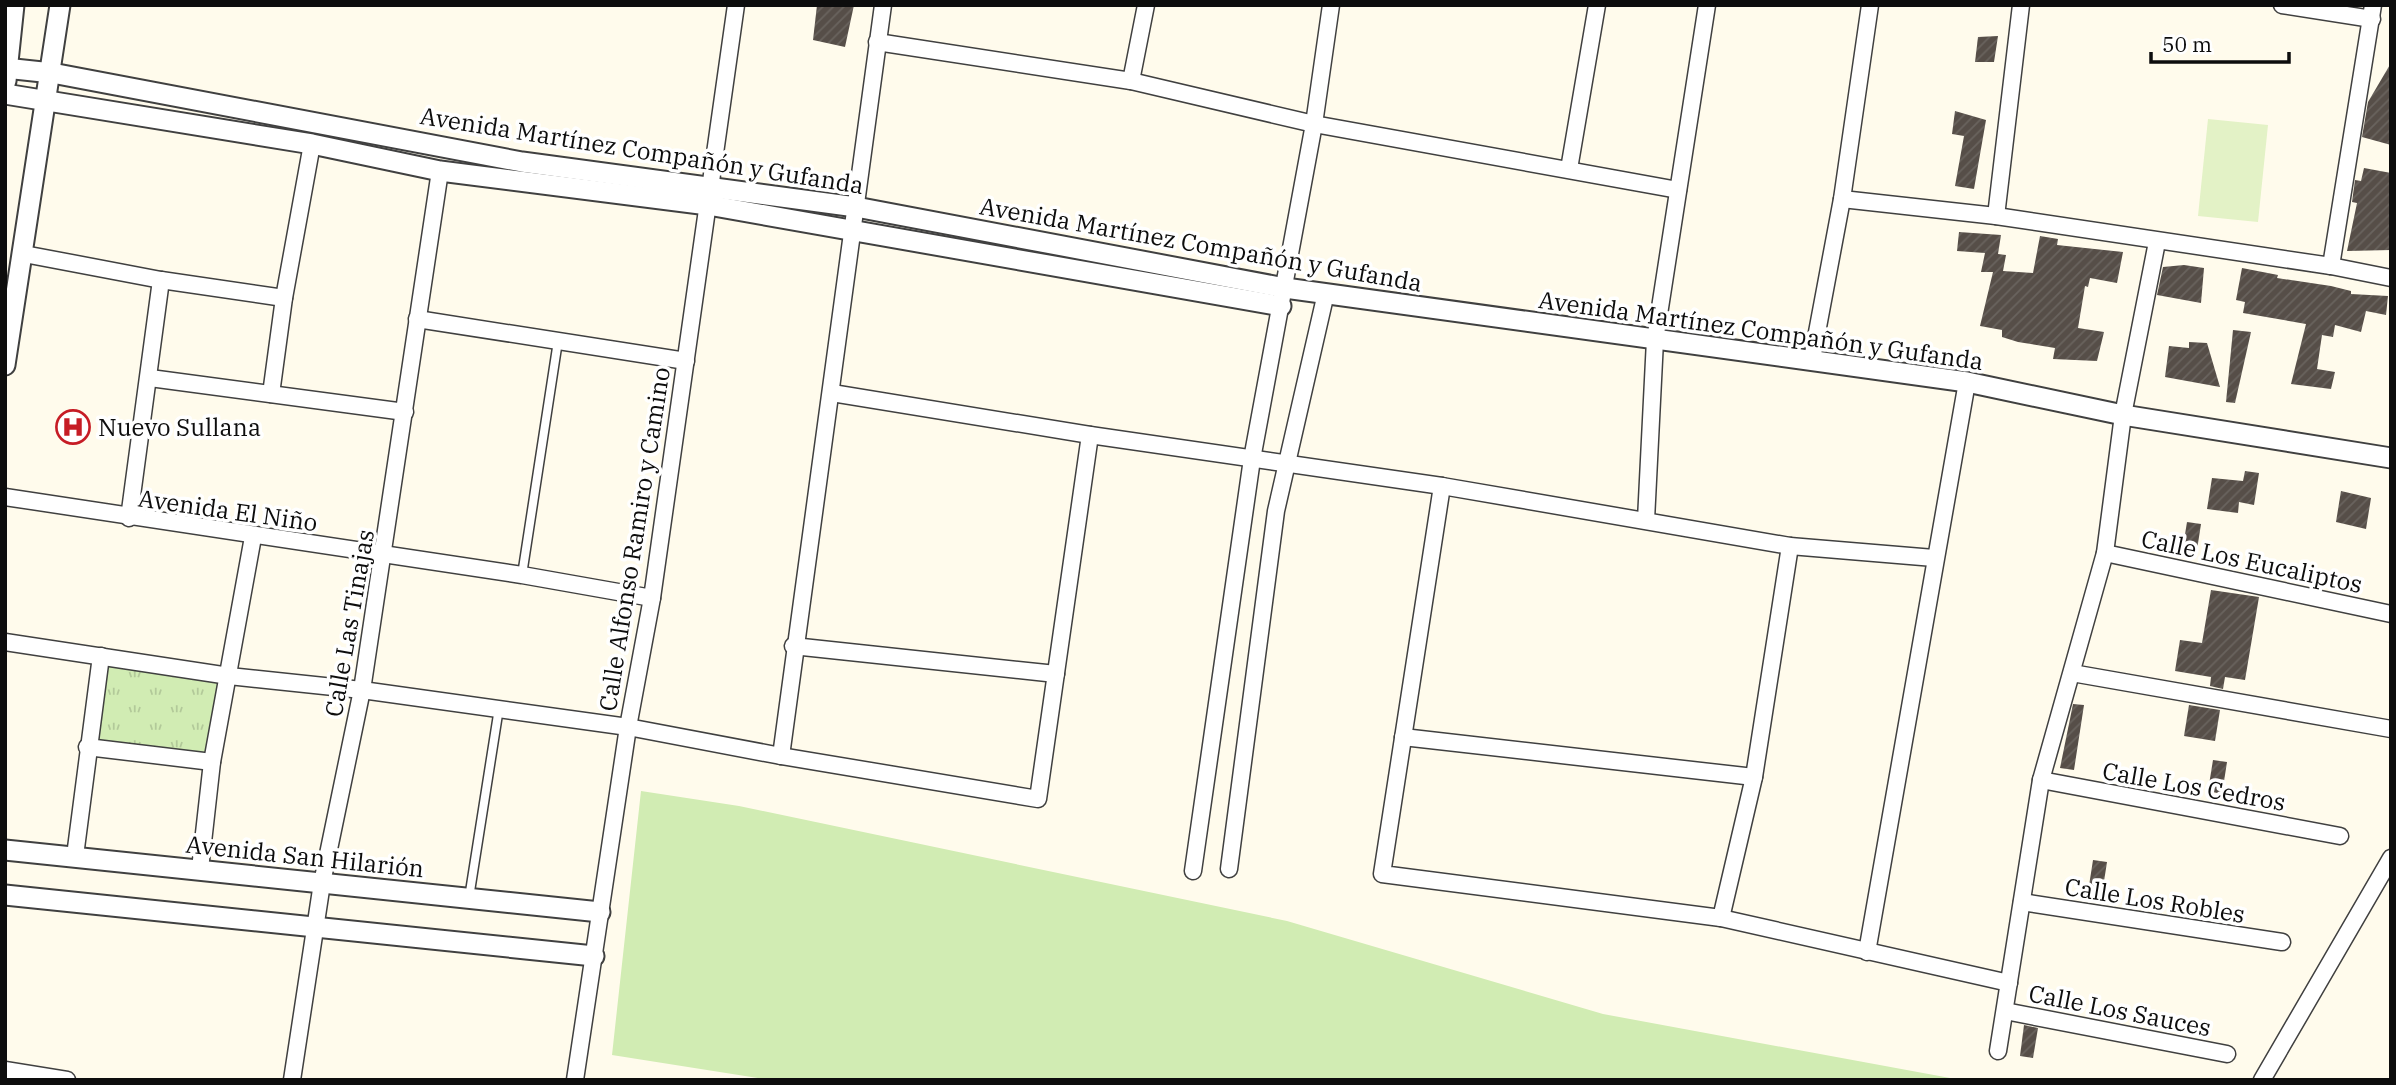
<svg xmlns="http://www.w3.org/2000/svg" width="2396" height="1085" font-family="'IBM Plex Serif',serif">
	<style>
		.grass { fill: #d1ecb3 }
		.park { fill: url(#park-tufts) }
		.pitch { fill: #e3f2c6 }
		.building { fill: url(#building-hatch) }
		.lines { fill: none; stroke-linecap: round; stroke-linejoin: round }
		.service-casing { stroke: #404040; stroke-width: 11 }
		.minor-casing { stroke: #404040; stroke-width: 19 }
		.tertiary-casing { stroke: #404040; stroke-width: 23 }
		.service { stroke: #fff; stroke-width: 8 }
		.minor { stroke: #fff; stroke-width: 16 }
		.tertiary { stroke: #fff; stroke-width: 19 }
		.labels { text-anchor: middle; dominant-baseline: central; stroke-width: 7; stroke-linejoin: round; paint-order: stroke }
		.street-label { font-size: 24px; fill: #0d0d0d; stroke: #fff }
		.poi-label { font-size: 24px; fill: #0d0d0d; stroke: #fff; text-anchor: start }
	</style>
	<defs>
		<pattern id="park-tufts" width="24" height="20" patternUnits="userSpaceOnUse" patternTransform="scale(1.75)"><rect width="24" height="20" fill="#d1ecb3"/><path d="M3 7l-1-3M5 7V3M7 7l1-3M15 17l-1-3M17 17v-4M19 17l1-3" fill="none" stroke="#b2c999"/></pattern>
		<pattern id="building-hatch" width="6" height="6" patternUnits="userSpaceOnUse" patternTransform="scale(1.75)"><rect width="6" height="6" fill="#564e48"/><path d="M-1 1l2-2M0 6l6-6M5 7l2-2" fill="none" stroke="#69635e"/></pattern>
	</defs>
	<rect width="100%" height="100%" fill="#fffbec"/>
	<polygon class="grass" points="641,791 739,806 1287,921 1603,1014 1961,1080 771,1080 612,1055"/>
	<polygon class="park" points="101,656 229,676 212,762 87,747"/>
	<polygon class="pitch" points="2208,119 2268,125 2258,222 2198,216"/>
	<g class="building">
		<polygon points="817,5 854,5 845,47 813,40"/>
		<polygon points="1998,36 1994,62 1975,62 1978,37"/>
		<polygon points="2391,63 2391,145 2362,137 2368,102"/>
		<polygon points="1955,111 1986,120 1974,189 1955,186 1964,136 1952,134"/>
		<polygon points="2364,168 2391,173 2391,250 2347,251 2357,203 2352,202 2355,180 2361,181"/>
		<polygon points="1959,232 2001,235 1998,254 2006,255 2003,271 2033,273 2040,236 2058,239 2057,245 2123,252 2117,283 2090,278 2088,287 2085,286 2078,328 2104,332 2097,361 2053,359 2055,348 2018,342 2002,337 2002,330 1980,326 1993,272 1981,272 1985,253 1957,251"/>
		<polygon points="2184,265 2204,268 2201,303 2157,295 2163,267"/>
		<polygon points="2242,268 2278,275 2277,278 2331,286 2351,291 2351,294 2388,296 2386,315 2366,311 2361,332 2335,325 2333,337 2322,335 2317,369 2335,372 2331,389 2291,384 2306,324 2243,313 2245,302 2236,300"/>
		<polygon points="2233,330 2251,332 2235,403 2226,402"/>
		<polygon points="2189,342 2207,343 2220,387 2165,377 2169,346 2189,348"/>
		<polygon points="2245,471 2259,473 2254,505 2239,502 2238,513 2207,509 2212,478 2243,481"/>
		<polygon points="2341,491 2371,498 2366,529 2336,522"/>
		<polygon points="2187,522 2201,524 2196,556 2182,553"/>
		<polygon points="2211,590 2259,597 2245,680 2225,677 2223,689 2210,686 2211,677 2175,671 2180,640 2202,643"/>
		<polygon points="2073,704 2084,705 2074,770 2060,768"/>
		<polygon points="2189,705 2220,710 2215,741 2184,736"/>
		<polygon points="2213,760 2227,762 2222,794 2208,791"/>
		<polygon points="2093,860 2107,862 2102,894 2088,892"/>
		<polygon points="2024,1025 2038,1028 2033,1058 2020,1056"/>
	</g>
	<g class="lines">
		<g class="service-casing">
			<g id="service">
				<polyline points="522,575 558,341"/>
				<polyline points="469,898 499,708"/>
			</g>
		</g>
		<g class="minor-casing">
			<g id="minor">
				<polyline points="2282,5 2372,19"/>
				<polyline points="877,42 1131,81 1314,124 1678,190"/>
				<polyline points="1131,81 1146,5"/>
				<polyline points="1569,169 1597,5"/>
				<polyline points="1842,199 1996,216 2331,266 2391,278"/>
				<polyline points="1996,216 2021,5"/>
				<polyline points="24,254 161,280 284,298"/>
				<polyline points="2331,266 2373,5"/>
				<polyline points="417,319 686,361"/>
				<polyline points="1812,359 1842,199 1870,5"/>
				<polyline points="150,378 405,412"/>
				<polyline points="832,393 1090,435 1442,486 1790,546 1934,558"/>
				<polyline points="271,394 284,298 312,144"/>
				<polyline points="1442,486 1382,874 1721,918 2009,983"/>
				<polyline points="5,497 522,575 652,598"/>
				<polyline points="129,518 161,280"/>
				<polyline points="1646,520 1655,340 1707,5"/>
				<polyline points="2105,553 2391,614"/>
				<polyline points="5,642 229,676 362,690 628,727 781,756 1038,799 1090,435"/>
				<polyline points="793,646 1056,674"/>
				<polyline points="2072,673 2391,729"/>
				<polyline points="1403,737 1754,777"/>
				<polyline points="87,747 212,762"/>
				<polyline points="781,756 883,5"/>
				<polyline points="2041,780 2340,836"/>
				<polyline points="75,856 101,656"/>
				<polyline points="200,869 212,762 253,537"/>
				<polyline points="1229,869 1276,511 1326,293"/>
				<polyline points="1193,871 1252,459 1314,124 1331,5"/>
				<polyline points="2022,902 2282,942"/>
				<polyline points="1721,918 1754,777 1790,546"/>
				<polyline points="1867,952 1967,382"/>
				<polyline points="2005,1011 2227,1054"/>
				<polyline points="1998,1051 2041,780 2105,553 2123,415 2157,242"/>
				<polyline points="5,1070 67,1080"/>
				<polyline points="292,1080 322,883 362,690 440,171"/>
				<polyline points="575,1080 628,727 652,598 736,5"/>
				<polyline points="2262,1080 2391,858"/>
			</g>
		</g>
		<g class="tertiary-casing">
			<g id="tertiary">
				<polyline points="5,68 52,73 522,162 856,207 1285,288 1967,382 2123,415 2391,458"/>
				<polyline points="6,81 14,5"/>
				<polyline points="5,94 312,144 440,171 708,205 1281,306"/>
				<polyline points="5,365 60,5"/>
				<polyline points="5,850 600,912"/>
				<polyline points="5,895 594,956"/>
			</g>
		</g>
		<use href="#service" class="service"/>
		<use href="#minor" class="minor"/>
		<use href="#tertiary" class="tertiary"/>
	</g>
	<defs>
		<g id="hospital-ring" transform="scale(1.75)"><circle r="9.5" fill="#fff" stroke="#c61c25" stroke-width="1.5"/><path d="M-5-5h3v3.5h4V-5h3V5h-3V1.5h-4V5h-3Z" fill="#c61c25"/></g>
	</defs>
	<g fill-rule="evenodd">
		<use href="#hospital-ring" x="73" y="427"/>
	</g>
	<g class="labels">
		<g class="street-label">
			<text transform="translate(642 150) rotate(9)">Avenida Martínez Compañón y Gufanda</text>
			<text transform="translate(1201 244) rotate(10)">Avenida Martínez Compañón y Gufanda</text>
			<text transform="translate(1761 330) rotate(8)">Avenida Martínez Compañón y Gufanda</text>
			<text transform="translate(228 510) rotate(8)">Avenida El Niño</text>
			<text transform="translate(634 539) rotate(-81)">Calle Alfonso Ramiro y Camino</text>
			<text transform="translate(2252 561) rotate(12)">Calle Los Eucaliptos</text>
			<text transform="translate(349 623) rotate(-80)">Calle Las Tinajas</text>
			<text transform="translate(2194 786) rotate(10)">Calle Los Cedros</text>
			<text transform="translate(305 856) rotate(6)">Avenida San Hilarión</text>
			<text transform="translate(2155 900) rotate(9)">Calle Los Robles</text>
			<text transform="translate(2120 1010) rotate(11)">Calle Los Sauces</text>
		</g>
		<g class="poi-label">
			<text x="98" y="427">Nuevo Sullana</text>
		</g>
	</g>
	<rect width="2396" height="1085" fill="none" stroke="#0d0d0d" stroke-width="14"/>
	<path d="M2151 52v10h138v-10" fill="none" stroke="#0d0d0d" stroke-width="3.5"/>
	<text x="2162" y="52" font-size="21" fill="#0d0d0d" stroke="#ffffff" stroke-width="5" paint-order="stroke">50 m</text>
</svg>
